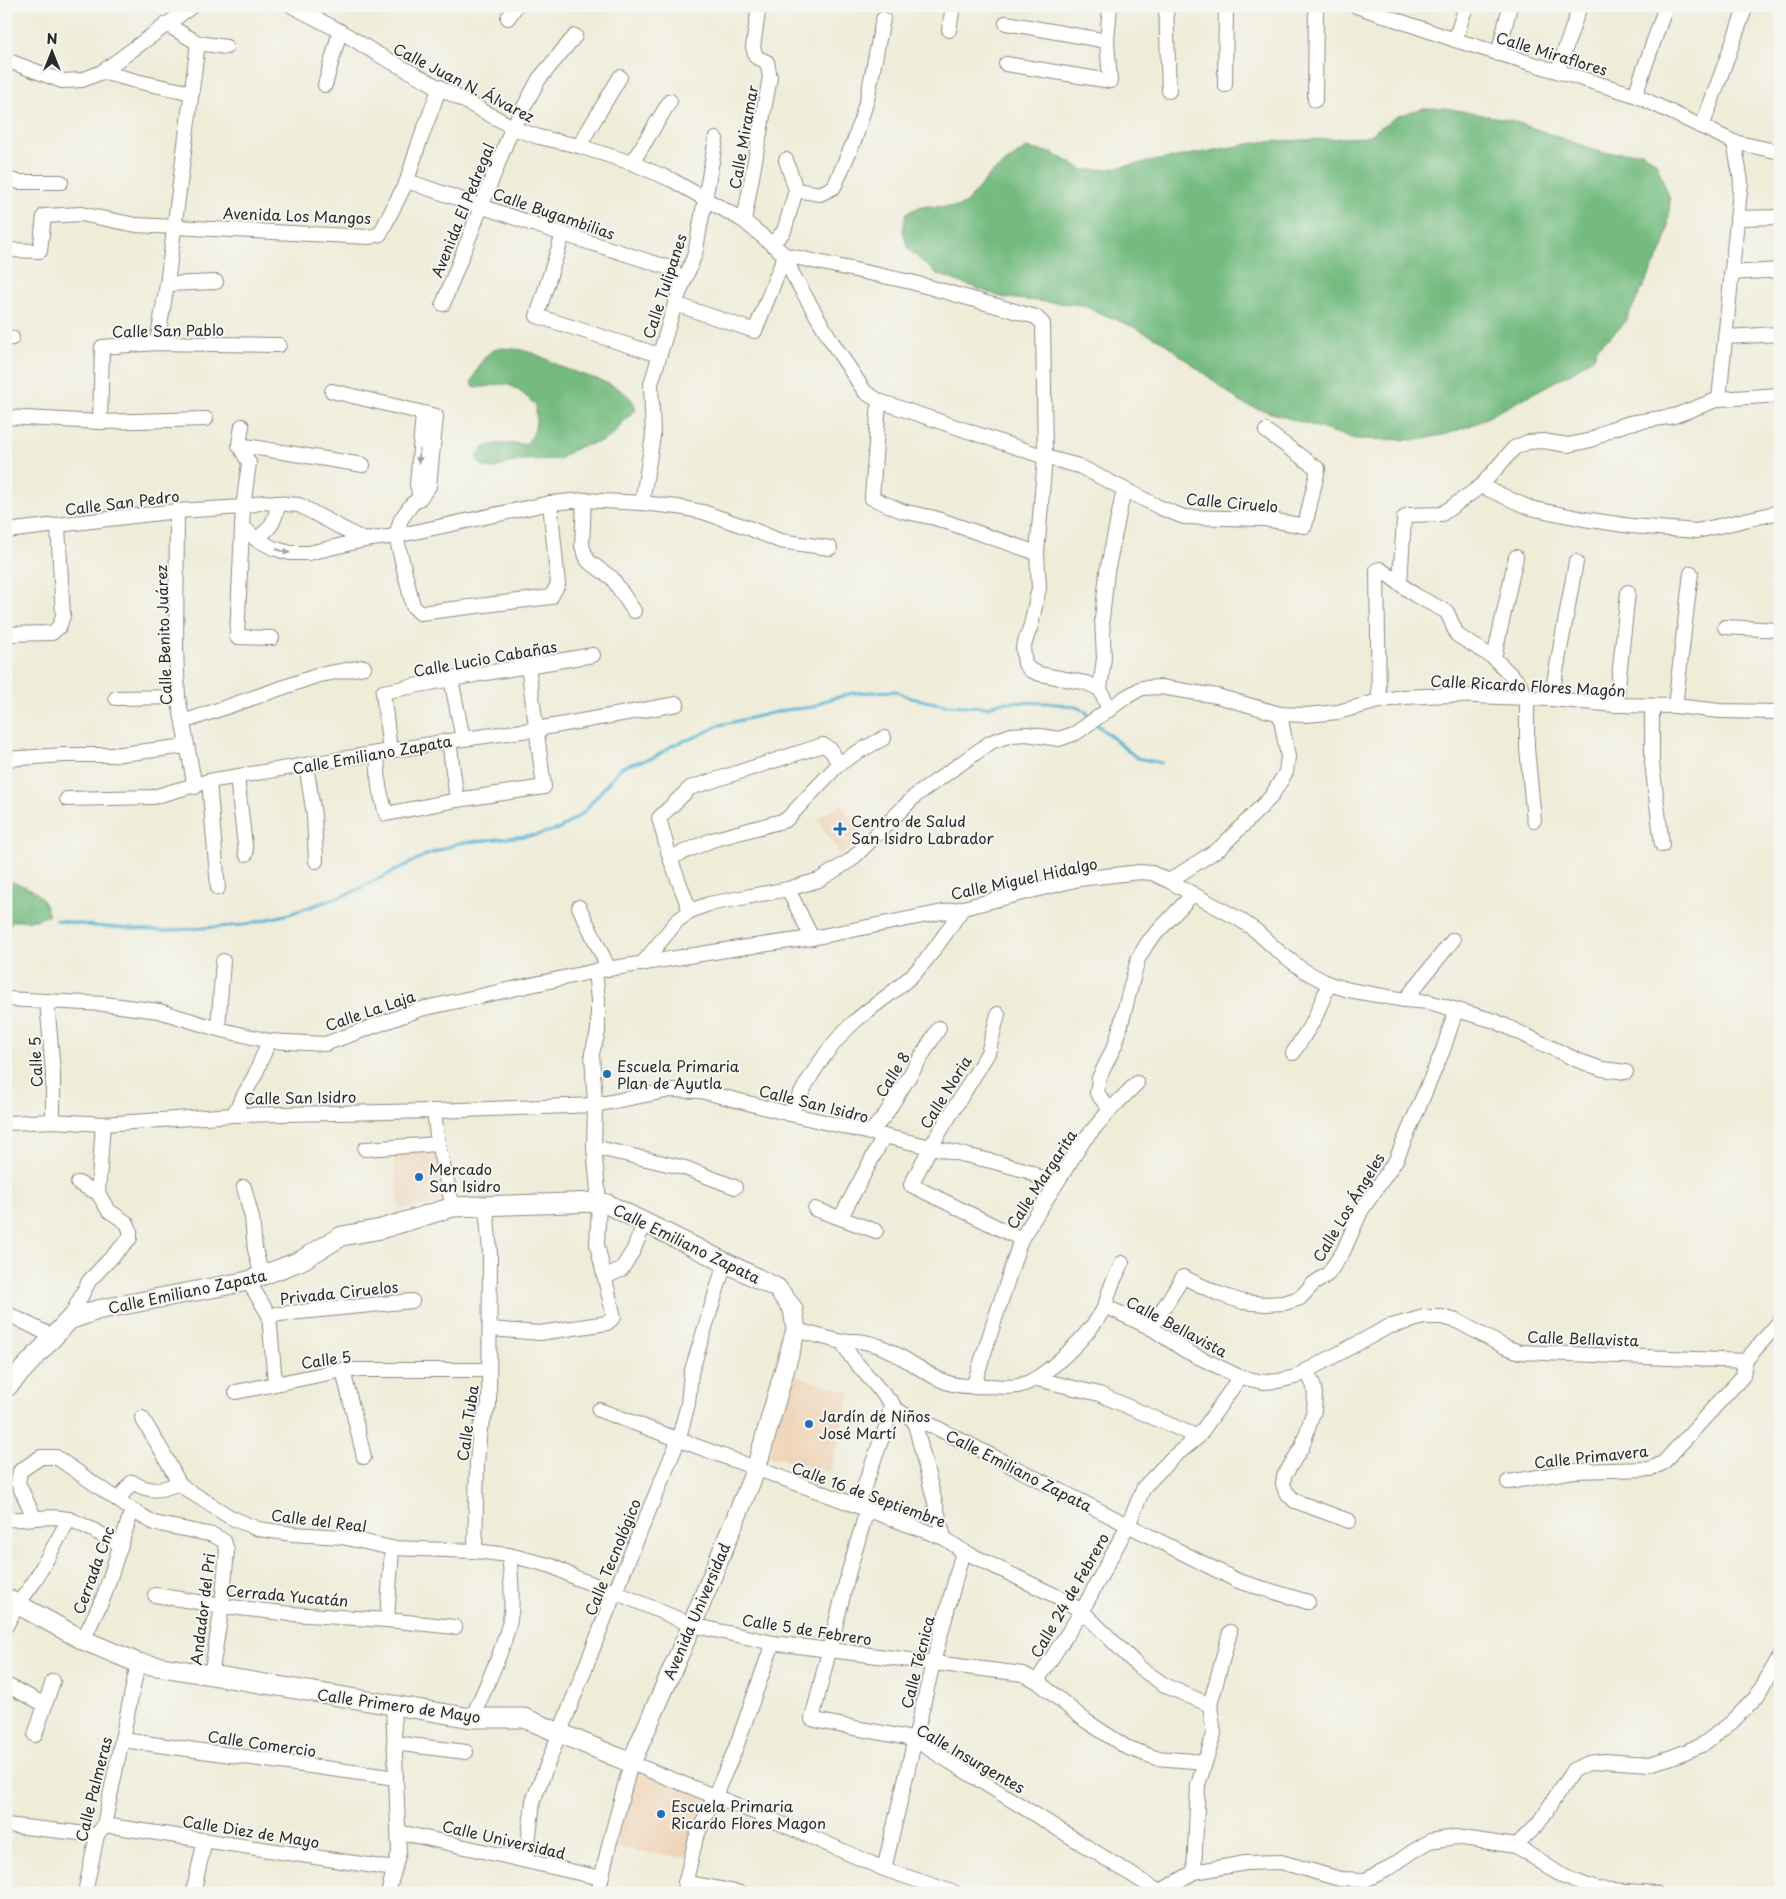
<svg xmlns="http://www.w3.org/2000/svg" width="1786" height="1899" font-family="'Playpen Sans',sans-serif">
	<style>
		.built { fill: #efd6bb }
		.forest { fill: #74bb80; stroke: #507356 }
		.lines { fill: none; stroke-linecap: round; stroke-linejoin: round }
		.stream { stroke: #52b3d1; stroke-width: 3 }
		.street-casing { stroke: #8d8c82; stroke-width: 16 }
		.secondary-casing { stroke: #8d8c82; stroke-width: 21 }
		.street { stroke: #fff; stroke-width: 14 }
		.secondary { stroke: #fff; stroke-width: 19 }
		.oneway { fill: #a0a0a0 }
		.poi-dot { fill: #1f6fb2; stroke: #f6f6f2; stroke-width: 2 }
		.labels { text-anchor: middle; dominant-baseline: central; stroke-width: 4; stroke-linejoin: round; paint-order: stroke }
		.street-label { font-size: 15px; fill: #2b2b2b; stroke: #f6f6f2 }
		.poi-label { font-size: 15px; fill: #2b2b2b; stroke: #f6f6f2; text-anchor: start }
	</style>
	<rect width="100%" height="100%" fill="#f6f6f2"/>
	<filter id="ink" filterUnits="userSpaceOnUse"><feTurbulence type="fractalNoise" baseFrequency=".02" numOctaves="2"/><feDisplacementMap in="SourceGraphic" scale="10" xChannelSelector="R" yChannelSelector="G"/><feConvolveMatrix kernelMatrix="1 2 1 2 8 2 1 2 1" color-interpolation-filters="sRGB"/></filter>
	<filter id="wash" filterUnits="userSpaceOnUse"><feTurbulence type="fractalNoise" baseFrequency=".0096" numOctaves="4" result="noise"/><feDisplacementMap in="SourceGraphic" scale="20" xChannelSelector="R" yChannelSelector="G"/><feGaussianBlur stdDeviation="1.12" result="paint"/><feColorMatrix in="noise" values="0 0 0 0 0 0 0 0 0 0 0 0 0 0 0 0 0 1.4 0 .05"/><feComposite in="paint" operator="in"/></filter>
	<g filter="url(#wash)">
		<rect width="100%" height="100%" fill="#efecd8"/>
		<g class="built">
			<polygon points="841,804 864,839 840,854 817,819"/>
			<polygon points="437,1146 448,1204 400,1209 392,1150"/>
			<polygon points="788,1373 851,1393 830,1472 769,1456"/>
			<polygon points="634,1770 706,1798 693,1829 686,1858 614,1847"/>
		</g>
		<g class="forest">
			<polygon points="1424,108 1446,108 1510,120 1604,153 1642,152 1656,162 1670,199 1668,228 1664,246 1624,324 1597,348 1594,357 1571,373 1477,423 1447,434 1419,440 1355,439 1243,404 1162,341 1136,328 1081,305 1004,298 937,274 908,249 903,231 906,213 922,206 958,207 966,203 989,175 1026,148 1052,153 1084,170 1108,169 1261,142 1366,137 1398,116"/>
			<path d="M502,348C511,349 521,349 529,352C540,355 551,362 561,367C581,376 632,384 636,410L623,422L612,436L601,442L578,447L559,459L524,460L509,463L493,469L484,467L477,461C475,439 511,444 525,444C538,433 536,421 536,405C527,398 514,383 501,384C491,385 483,389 473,386L471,383C479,368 483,350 502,348Z"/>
			<path d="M6,880C32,889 39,888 49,915L37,920L12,921L9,926L6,927Z"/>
		</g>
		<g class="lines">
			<g class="stream">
				<polyline points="1095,723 1137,758 1161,763"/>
				<polyline points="55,920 94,926 162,931 244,925 289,914 351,893 424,856 459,843 536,835 559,829 583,813 621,767 655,757 673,745 698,736 720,725 785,710 814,707 823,701 853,693 896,691 911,698 945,705 987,707 1003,702 1051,703 1076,707 1085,711 1091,718"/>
			</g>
		</g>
	</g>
	<g filter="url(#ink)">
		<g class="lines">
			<g class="street-casing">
				<g id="street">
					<polyline points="292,6 340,31 379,55 513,127 512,128 539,137 579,146 632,163 672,180 744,221 785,255 793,275 832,342 865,392 879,401 1045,457 1079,466 1161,508 1184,517 1265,519 1305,526 1318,469 1266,431"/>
					<polyline points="1166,6 1169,91"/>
					<polyline points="1356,6 1455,40 1635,95 1734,142 1780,152"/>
					<polyline points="508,18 516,6"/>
					<polyline points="1006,23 1107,41"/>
					<polyline points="166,24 198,43 226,47"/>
					<polyline points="949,30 953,6"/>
					<polyline points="1455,40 1466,6"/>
					<polyline points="1498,54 1510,6"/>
					<polyline points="6,60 62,81 82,80 102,72 192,6"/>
					<polyline points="1006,64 1110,81 1107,41 1110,6"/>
					<polyline points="1558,70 1580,6"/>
					<polyline points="102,72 140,82 192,93"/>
					<polyline points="325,85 340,31"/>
					<polyline points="1225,85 1226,6"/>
					<polyline points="1635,95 1666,6"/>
					<polyline points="1315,100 1316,6"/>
					<polyline points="513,127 539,79 575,36"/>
					<polyline points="1702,127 1746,6"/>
					<polyline points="579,146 620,77"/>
					<polyline points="632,163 670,101"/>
					<polyline points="6,179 19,182 61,182"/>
					<polyline points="407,181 563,234 673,269 682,285"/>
					<polyline points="796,190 820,194 834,187 855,139 867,100 883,19"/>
					<polyline points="1737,218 1780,217"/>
					<polyline points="744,221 770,77 767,62 756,57 753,47 759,6"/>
					<polyline points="563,234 537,316 659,355"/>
					<polyline points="772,244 784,231 796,190 786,160"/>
					<polyline points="6,250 40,251 44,216 81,214 136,225 369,237 380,234 407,181 418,146 440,87"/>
					<polyline points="785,255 911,282 1036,317 1043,324 1045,457 1037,553 1039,588 1031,625 1023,648 1025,664 1030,670 1040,674 1086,683 1100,689 1109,710"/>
					<polyline points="1731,273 1780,270"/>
					<polyline points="167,284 216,282"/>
					<polyline points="443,304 512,128"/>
					<polyline points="675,304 755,331 785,255"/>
					<polyline points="1725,337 1780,334"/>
					<polyline points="6,338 12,338"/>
					<polyline points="157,343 167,284 198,43"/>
					<polyline points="332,391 436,416 429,486 420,498 412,504 401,519 396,536 413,606 420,613 551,597 558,584 550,503"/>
					<polyline points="1719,399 1741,181 1734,142"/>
					<polyline points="879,401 872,498 902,511 935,518 1037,553"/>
					<polyline points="6,417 100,422 206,419"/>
					<polyline points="100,422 102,347 157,343 279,345"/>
					<polyline points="242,426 239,445 249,463 243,507 237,637 272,638"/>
					<polyline points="239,445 363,465"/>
					<polyline points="1481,486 1530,508 1584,519 1631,526 1697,531 1780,512"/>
					<polyline points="420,498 417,484 423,413"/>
					<polyline points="584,500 582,546 588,561 612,578 634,611"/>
					<polyline points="642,503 653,436 651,384 675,304 695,254 716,139"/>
					<polyline points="177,511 176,649 178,697 195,787"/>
					<polyline points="242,526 256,539 273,548 290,553 309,553 364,540 396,536 550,503 584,500 642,503 678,507 703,512 749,528 780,541 830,548"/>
					<polyline points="6,531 177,511 243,507 263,502 299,505 364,540"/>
					<path d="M256,539C272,528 274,522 279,503"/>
					<polyline points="1400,583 1404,518 1408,515 1442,514 1481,486 1514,448 1528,442 1543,441 1568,445 1591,440 1611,429 1630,423 1674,416 1719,399 1780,395"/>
					<polyline points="1725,627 1780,630"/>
					<polyline points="6,634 52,633 59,627 63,616 58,526"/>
					<polyline points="1494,658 1516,557"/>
					<polyline points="451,679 463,739"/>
					<polyline points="1100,689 1104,658 1102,619 1107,572 1124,489"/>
					<polyline points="116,698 178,697"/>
					<polyline points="1551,699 1576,562"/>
					<polyline points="1379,701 1377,570 1380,569 1415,595 1447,612 1457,635 1494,658 1519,683 1527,698 1527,748 1534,820"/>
					<polyline points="1616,705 1628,592"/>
					<polyline points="1675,706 1691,573"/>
					<polyline points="1652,707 1652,763 1662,845"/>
					<polyline points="183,722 319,675 364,667"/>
					<polyline points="449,741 457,800"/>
					<polyline points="390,751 383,692 451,679 593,655"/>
					<polyline points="377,753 379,787 386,814 457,800 544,787 528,666"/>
					<polyline points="6,759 64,755 113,755 187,746"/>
					<polyline points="306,765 314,815 316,861"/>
					<polyline points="237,777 246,854"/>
					<polyline points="209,781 218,888"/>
					<polyline points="67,799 153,797 209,781 449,741 537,729 677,704"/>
					<polyline points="670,858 712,840 786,820 839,764 856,753 884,738"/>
					<polyline points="1169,881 1220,848 1271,797 1286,772 1288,757 1280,714"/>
					<polyline points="788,889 812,938"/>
					<polyline points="579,907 609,969"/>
					<polyline points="690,911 670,858 659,818 690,788 823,745 831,750 839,764"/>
					<polyline points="642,964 677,921 690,911 709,904 788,889 819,880 851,860 915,796 991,742 1011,735 1027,734 1059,739 1076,733 1126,697 1142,688 1160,687 1217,696 1280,714 1306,715 1338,712 1379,701 1403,697 1449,695 1551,699 1616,705 1675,706 1720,711 1780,712"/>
					<polyline points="6,999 104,1004 159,1011 218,1029 269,1041 325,1044 421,1009 595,971 732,949 812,938 963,908 1079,879 1140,872 1152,873 1169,881 1239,919 1255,930 1278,951 1303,970 1329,984 1349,990 1405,1000 1429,1002 1495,1021 1577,1060 1602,1069 1626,1072"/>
					<polyline points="1405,1000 1453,940"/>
					<polyline points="47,1001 53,1072 53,1121"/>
					<polyline points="998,1014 988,1053 931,1146 911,1185 1021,1239"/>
					<polyline points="218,1029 223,961"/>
					<polyline points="1293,1053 1314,1020 1329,984"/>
					<polyline points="1110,1110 1097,1093 1099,1078 1116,1043 1138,959 1148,942 1193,894"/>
					<polyline points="434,1111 438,1144 453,1207"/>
					<path d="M790,1114C807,1081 825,1049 853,1023C875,1003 901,989 920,967C937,948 949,928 963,908"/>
					<polyline points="233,1115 255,1075 269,1041"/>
					<polyline points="6,1123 53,1121 103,1124 233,1115 434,1111 595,1105 671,1090 701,1091 790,1114 995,1162 1028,1171 1054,1186"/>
					<polyline points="869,1133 884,1117 939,1028"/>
					<polyline points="594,1147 685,1168 735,1187"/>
					<polyline points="365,1149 438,1144"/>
					<polyline points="244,1187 252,1218 255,1249 262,1277"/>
					<polyline points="98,1193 103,1124"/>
					<polyline points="815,1209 876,1231"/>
					<polyline points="841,1217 884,1136"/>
					<polyline points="605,1277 621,1270 633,1251 645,1222"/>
					<polyline points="248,1281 269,1315 275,1383"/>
					<polyline points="1105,1306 1151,1328 1186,1351 1240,1377 1263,1382 1278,1381 1295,1377 1388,1327 1424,1317 1442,1317 1457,1321 1503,1346 1520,1352 1745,1361"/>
					<polyline points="6,1313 54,1337"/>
					<polyline points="269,1315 412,1301"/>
					<polyline points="69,1320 89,1281 130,1238 130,1230 127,1223 108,1210 98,1193 78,1183"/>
					<polyline points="1151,1328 1183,1277 1219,1294 1243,1302 1265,1304 1284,1303 1300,1298 1313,1284 1328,1274 1343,1252 1361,1211 1396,1160 1443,1050 1456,1010"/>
					<polyline points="490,1329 540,1333 607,1323 614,1317 597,1245 599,1202 594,1147 595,1105 592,1053 598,1032 598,1000 595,971"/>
					<polyline points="796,1330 842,1342 852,1358 897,1410 914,1420 933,1426 1238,1581 1308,1602"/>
					<path d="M842,1342C880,1335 907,1364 939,1379C953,1387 971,1387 987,1386C997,1386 1008,1388 1018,1386C1045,1380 1091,1333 1104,1308C1107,1302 1108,1294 1111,1287C1114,1278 1119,1271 1122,1263"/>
					<polyline points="1745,1361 1780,1321"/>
					<polyline points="343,1370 364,1457"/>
					<polyline points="1306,1370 1313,1384 1315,1394 1314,1410 1302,1447 1284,1476 1283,1484 1286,1492 1295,1501 1349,1521"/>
					<polyline points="1037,1379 1099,1394 1198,1437"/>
					<polyline points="973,1387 1021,1239 1084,1140 1110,1110 1137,1083"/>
					<polyline points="236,1392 343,1370 489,1370"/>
					<polyline points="599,1410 944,1538 963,1551 1056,1596 1082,1611 1140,1668 1166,1686 1210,1705"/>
					<polyline points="142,1418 162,1451 179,1483 186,1489 230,1517 258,1529 293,1534 342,1537 392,1548 475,1551 509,1555 552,1566 576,1578 615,1592 692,1625 773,1643 1023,1674 1037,1681 1086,1721 1126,1747 1156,1758 1205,1762"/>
					<polyline points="914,1420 944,1538"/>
					<polyline points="1508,1482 1574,1471 1650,1469 1663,1463 1743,1376 1745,1361"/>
					<path d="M118,1500L132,1482C150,1493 160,1491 179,1483"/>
					<polyline points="857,1506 886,1427 892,1402"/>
					<path d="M867,1510L849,1571L812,1719C846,1728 881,1731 915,1740L1158,1891"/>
					<polyline points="34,1517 18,1483 20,1471 41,1457 56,1457 132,1510 154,1523 213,1535 224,1541 227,1550 222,1606 211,1676"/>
					<path d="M6,1519C27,1521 48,1514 68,1519C82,1523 107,1538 121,1545"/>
					<polyline points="475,1551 477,1463 480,1428 489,1405 490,1252 486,1206"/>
					<polyline points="155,1595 222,1606 291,1614 387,1620 455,1627"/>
					<polyline points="387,1620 392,1548"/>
					<polyline points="6,1626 18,1604 34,1582 69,1519"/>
					<polyline points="83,1640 104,1596 132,1510"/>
					<polyline points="1037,1681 1082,1611 1128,1525 1144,1487 1172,1458 1198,1437 1240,1377"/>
					<polyline points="6,1685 44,1704"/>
					<path d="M472,1718C485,1688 507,1644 511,1613C513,1594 511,1575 509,1555"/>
					<polyline points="35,1735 53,1681"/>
					<polyline points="123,1740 396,1778"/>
					<polyline points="394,1743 466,1752"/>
					<polyline points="6,1825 97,1835"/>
					<polyline points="104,1825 394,1869"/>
					<polyline points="399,1832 601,1878"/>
					<polyline points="1516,1846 1538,1824 1573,1770 1589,1763 1604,1761 1649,1764 1672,1757 1702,1745 1732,1722 1757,1696 1780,1656"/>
					<polyline points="526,1861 533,1801 615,1592 678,1441 688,1404 691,1373 725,1263"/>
					<polyline points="884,1869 933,1663 963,1551"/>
					<polyline points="1194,1872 1198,1785 1214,1734 1210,1705 1230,1632"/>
					<polyline points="685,1882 741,1893"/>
					<polyline points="85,1893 97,1835 104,1825 138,1663"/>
					<polyline points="193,1893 205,1840"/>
					<polyline points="388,1893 399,1852 393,1705"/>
					<polyline points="598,1893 609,1845 631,1763 759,1814 884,1869 955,1893"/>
					<polyline points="683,1893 696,1838 735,1750 773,1643"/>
					<polyline points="1157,1893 1194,1872 1246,1863 1281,1862 1340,1879 1365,1880 1386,1870 1412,1852 1430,1841 1456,1837 1516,1846 1564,1877 1597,1889 1656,1893"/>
				</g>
			</g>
			<g class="secondary-casing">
				<polyline id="secondary" points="6,1388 69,1320 97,1310 248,1281 300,1261 342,1236 381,1229 453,1207 599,1202 607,1204 777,1288 793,1309 796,1330 756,1469 692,1625 631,1763 524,1718 472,1718 138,1663 83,1640 6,1598"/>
			</g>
			<use href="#street" class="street"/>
			<use href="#secondary" class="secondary"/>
		</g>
		<defs><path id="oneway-solid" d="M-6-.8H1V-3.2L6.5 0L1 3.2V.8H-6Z" transform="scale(1.25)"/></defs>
		<g class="oneway">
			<use href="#oneway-solid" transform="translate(419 456) rotate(95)"/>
			<use href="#oneway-solid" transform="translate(283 551) rotate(16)"/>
		</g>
	</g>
	<g class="poi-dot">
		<path d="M837.5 821.5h5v5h5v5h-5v5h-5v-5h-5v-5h5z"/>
		<circle cx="607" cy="1074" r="5"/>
		<circle cx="419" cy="1177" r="5"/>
		<circle cx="809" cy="1424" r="5"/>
		<circle cx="661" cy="1814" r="5"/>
	</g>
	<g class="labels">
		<g class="street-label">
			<text transform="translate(1552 53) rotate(17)">Calle Miraflores</text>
			<text transform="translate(464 82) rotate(27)">Calle Juan N. Álvarez</text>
			<text transform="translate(743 137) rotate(-80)">Calle Miramar</text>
			<text transform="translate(462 210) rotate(-68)">Avenida El Pedregal</text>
			<text transform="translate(554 213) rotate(19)">Calle Bugambilias</text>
			<text transform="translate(297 215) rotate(2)">Avenida Los Mangos</text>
			<text transform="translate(664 286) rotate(-72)">Calle Tulipanes</text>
			<text transform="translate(168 330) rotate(-1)">Calle San Pablo</text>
			<text transform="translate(122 502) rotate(-7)">Calle San Pedro</text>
			<text transform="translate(1232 502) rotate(5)">Calle Ciruelo</text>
			<text transform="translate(163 635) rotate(-92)">Calle Benito Juárez</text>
			<text transform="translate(485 658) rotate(-10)">Calle Lucio Cabañas</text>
			<text transform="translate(1528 685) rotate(3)">Calle Ricardo Flores Magón</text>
			<text transform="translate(372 754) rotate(-10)">Calle Emiliano Zapata</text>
			<text transform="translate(1024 878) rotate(-12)">Calle Miguel Hidalgo</text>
			<text transform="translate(370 1010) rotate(-19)">Calle La Laja</text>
			<text transform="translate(35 1062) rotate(-93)">Calle 5</text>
			<text transform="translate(892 1074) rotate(-58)">Calle 8</text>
			<text transform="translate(945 1092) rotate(-58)">Calle Noria</text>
			<text transform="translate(300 1097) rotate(-1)">Calle San Isidro</text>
			<text transform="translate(814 1103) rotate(14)">Calle San Isidro</text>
			<text transform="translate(1041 1179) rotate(-57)">Calle Margarita</text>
			<text transform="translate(1348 1207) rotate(-59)">Calle Los Ángeles</text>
			<text transform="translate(687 1243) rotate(26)">Calle Emiliano Zapata</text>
			<text transform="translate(187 1291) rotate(-12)">Calle Emiliano Zapata</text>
			<text transform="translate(339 1292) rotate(-6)">Privada Ciruelos</text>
			<text transform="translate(1177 1326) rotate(28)">Calle Bellavista</text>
			<text transform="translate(1583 1338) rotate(2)">Calle Bellavista</text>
			<text transform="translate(326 1359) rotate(-8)">Calle 5</text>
			<text transform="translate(467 1423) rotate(-82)">Calle Tuba</text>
			<text transform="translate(1591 1456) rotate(-6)">Calle Primavera</text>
			<text transform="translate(1019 1470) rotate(27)">Calle Emiliano Zapata</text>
			<text transform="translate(869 1494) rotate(20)">Calle 16 de Septiembre</text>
			<text transform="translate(319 1520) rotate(7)">Calle del Real</text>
			<text transform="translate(612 1557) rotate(-68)">Calle Tecnológico</text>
			<text transform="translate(93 1570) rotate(-70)">Cerrada Cnc</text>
			<text transform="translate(287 1595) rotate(5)">Cerrada Yucatán</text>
			<text transform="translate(1069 1595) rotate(-60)">Calle 24 de Febrero</text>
			<text transform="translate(202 1609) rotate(-83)">Andador del Pri</text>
			<text transform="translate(696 1611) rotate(-67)">Avenida Universidad</text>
			<text transform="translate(807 1629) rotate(9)">Calle 5 de Febrero</text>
			<text transform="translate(917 1662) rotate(-76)">Calle Técnica</text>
			<text transform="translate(399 1705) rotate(8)">Calle Primero de Mayo</text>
			<text transform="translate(262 1743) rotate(8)">Calle Comercio</text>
			<text transform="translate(971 1758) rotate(30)">Calle Insurgentes</text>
			<text transform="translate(93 1789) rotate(-76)">Calle Palmeras</text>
			<text transform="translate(251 1831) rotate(9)">Calle Diez de Mayo</text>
			<text transform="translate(504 1839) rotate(13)">Calle Universidad</text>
		</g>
		<g class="poi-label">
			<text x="851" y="820">Centro de Salud<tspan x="851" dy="17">San Isidro Labrador</tspan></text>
			<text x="617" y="1065">Escuela Primaria<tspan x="617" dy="17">Plan de Ayutla</tspan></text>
			<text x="429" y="1168">Mercado<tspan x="429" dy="17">San Isidro</tspan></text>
			<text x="819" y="1415">Jardín de Niños<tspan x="819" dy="17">José Martí</tspan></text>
			<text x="671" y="1805">Escuela Primaria<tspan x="671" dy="17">Ricardo Flores Magon</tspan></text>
		</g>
	</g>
	<rect width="1786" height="1899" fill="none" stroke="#f6f6f2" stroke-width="25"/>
	<g transform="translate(52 52)" stroke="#f6f6f2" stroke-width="4" paint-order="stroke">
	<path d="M0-4L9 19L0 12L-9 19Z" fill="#2b2b2b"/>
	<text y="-8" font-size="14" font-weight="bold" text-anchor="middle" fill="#2b2b2b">N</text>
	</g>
</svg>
